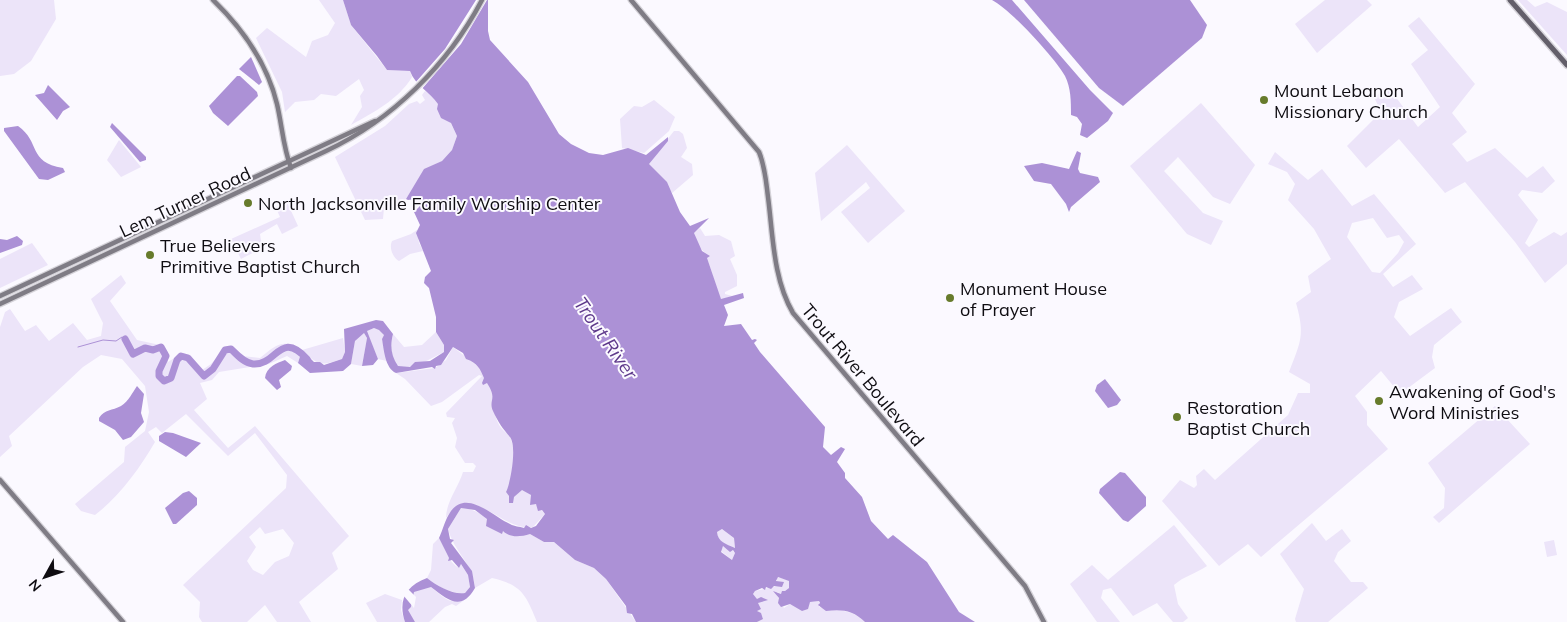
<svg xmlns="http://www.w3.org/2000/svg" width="1567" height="622" font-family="Mulish,sans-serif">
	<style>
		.green { fill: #ece4f9; fill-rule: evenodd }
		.water { fill: #ac91d6; fill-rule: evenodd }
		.pier { fill: #fbf9ff }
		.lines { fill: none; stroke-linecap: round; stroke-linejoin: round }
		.stream { stroke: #ac91d6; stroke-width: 1 }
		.river { stroke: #ac91d6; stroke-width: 7 }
		.secondary-casing { stroke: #d5d3d9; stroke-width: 7 }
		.primary-casing { stroke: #d5d3d9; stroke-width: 8 }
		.secondary { stroke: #7f7c85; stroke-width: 4.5 }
		.primary { stroke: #635f6a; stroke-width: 5 }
		.poi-dot { fill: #677b2c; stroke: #fbf9ff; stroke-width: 2 }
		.labels { text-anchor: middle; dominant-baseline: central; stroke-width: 4; stroke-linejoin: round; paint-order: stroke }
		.poi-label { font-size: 18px; fill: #0e0c11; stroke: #fbf9ff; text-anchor: start }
		.street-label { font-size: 18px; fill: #0e0c11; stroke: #fbf9ff }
		.water-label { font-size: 19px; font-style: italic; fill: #5e398b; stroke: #fbf9ff }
	</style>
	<rect width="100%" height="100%" fill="#fbf9ff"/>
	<g class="green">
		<polygon points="0,0 54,0 56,19 31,61 14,74 0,76"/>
		<path d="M319,0H343L351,25L387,70L410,71L412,77C398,100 374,112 351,125L362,107L360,96L364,90L359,79L336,96L321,94L314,100L295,102L285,112L282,92L256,38L267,28L306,57L312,41L328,35L335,23Z"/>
		<polygon points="1325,0 1367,0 1372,5 1317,53 1295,24"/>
		<polygon points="1518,0 1527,0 1535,7 1547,2 1567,12 1567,55"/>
		<polygon points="1419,17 1475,84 1452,113 1467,132 1452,144 1467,162 1495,148 1527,178 1543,166 1555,181 1542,193 1522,190 1518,195 1538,220 1525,243 1529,247 1554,232 1561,236 1567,232 1567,264 1545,283 1515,242 1465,182 1445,193 1399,139 1366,168 1347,146 1381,112 1374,97 1389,88 1418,127 1440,107 1411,64 1428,50 1408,26"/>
		<path d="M425,91C440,99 450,121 457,136L452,150L442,161L424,170L406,199L384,208L383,219L365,220L335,157L385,126L409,104L417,101L420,104L425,100L422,95Z"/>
		<polygon points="654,100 675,117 669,131 644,153 622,148 620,119 634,106 642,107"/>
		<polygon points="1201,103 1255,165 1230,204 1213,197 1178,157 1164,171 1203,213 1223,221 1211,245 1187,234 1130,166"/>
		<polygon points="674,131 679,131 683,134 687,148 681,157 692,164 693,175 672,193 648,164"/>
		<polygon points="119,140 141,167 121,177 107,160"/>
		<polygon points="847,145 905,211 868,243 841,212 870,188 866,182 821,221 815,173"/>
		<path d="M1275,152L1308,180L1322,169L1352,206L1374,194L1416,244L1383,274L1393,287L1412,275L1423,289L1399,302L1394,317L1410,336L1451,308L1462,322L1434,345L1432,357L1435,368L1400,394L1381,371L1355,396L1367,412V425L1388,449L1261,557L1248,544L1219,566L1162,501L1180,480L1194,488L1197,485L1196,476L1204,469L1215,480L1288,415L1298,393H1310V384L1289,372C1301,341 1305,335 1296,303L1311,292L1308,276L1331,259L1314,229L1288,200L1295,184L1287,172L1268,164ZM1373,218L1387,238L1399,235L1404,242L1398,253L1380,273L1372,272L1347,237L1352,223Z"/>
		<polygon points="287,202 298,226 282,234 277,224 260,234 262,248 241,259 231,239 280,217 276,208"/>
		<path d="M700,228L705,236L719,235L731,241L735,256L730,259L737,275V286L725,292V294L732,296L721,300C714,286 713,270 706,258L710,256C700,250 697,244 694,233Z"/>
		<path d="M417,230L419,243L423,251L410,254L399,261C392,257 389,247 392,241L411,234Z"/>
		<polygon points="32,243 48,265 0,288 0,259"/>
		<path d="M121,275L126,283L110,301L137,340L160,345L168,352V362L182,353L190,355L202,370L211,364L226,347H232L242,356L260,358C276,345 283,338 302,350L343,338L345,352L342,359C321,366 318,366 302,350L298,363L287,356L269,364L219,372L212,380L200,383L207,399L194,410L228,448L255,426L349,536L332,553L338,569L299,602L311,622H277L265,605L247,622H202L199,617L200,602L183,585L286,488L287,475L255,433L228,456L186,414L162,433L156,427L148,432L155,442C140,468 119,497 95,515L81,511L75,504L124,462L125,447L145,431L149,412L145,386L122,359L101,355L83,367L9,436L12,446L0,457V327L5,312L10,309L25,331L36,325L49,341L73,323L87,340L101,336L103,323L91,299ZM260,527L265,534L283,529L294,543L289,556L275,562L263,575L253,570L247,561L256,547L249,537Z"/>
		<polygon points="374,328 379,329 384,335 382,339 387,361 378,359 366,331"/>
		<path d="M436,332L444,345V352C431,358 414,370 398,367C391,356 390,346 393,334L404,347L422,345Z"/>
		<polygon points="361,333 364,333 367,338 362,366 351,364 355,341"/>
		<path d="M453,347L480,368L494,394C492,405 495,422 503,430C506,433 510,435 511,439C516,455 513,477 506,492L509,496V502L522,489L531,495L532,500L545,514L533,527C502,533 471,479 446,518C446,502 458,488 463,472H473L476,466L473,463H465L455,447L457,438L452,423L455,418L447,417L446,413L482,376L479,375L442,402L431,406L405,379L396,373L435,368L446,360Z"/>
		<polygon points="1495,406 1530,444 1439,523 1433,517 1444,508 1445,488 1428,463"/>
		<path d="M461,508C488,508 501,541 530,534L544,542H554L575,560L594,568L606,579L636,622H537C526,595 522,585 492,578L475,588C473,563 454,552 448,529Z"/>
		<polygon points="1312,523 1326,541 1342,529 1351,541 1338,552 1334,561 1351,582 1363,582 1368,588 1328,622 1296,622 1295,619 1304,589 1280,554"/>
		<path d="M1174,525L1207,566C1195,574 1184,576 1174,585L1178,604L1188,618L1183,622H1173L1157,603L1133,616L1111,588L1103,590L1101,598L1120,622H1097L1070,584L1092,565L1108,580Z"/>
		<path d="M722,529L734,538L735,548C726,544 718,543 717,532Z"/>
		<path d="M439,538C445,548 448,562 459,568L461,564L468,575L470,587L465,593C453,595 437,586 427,578L431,570L433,544Z"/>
		<polygon points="1554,540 1557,555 1547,557 1544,542"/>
		<polygon points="723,546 732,550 735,553 732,560 721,551"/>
		<path d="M777,577L789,580V588L781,594L777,592V595L784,608L790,604L804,609L810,602L819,601V607C836,611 851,608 865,622H757L763,618L757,611L758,603L763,599H757L753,594L755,591L777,586Z"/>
		<path d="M424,587H431C445,598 449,606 467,598L456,606L452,604L445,607L429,622H415L407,610L411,607L414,592Z"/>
		<polygon points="385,594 402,600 401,610 405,622 377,622 366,603"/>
	</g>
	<g class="water">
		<path d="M343,0H488V31L490,40L528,82L559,134L571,144L589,153L603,155L628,148L646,155L668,137V141L649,164L667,182L680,212L690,226L709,218L694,233L702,251L710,256L707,258L721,299L743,293L744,298L724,305L728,315L724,326L741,324L752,340L755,339L757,340L754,343L760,352L825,427L823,447L831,455L841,447L845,449L837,462L845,473V478L862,497L871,521L888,539L893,535L927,562L959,612L975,622H865C853,610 841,609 826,611L818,605L820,603L819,601L810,602L808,609L802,611L790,604L781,607L778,603L779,598L773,591L781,594L782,591H785L789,588V581L778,577L776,581L784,582L782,587L774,586L771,589L766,587L765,590L762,588L755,591L753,594L757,599L761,597L768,600L758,603L761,609L757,611L761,613L763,619L757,622H636L632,614L627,613L626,606L606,579L594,568L575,560L554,542H544L530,534C520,537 510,538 503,531L502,534L486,526L487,519L475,510L461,508L448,529L450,539L454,540L451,543L472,571L475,588C461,612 448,600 431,587L414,592L411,607L408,610L415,622H405C398,601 405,586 427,578C437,586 453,595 465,593L470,587L468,575L461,564L459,568L452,560L448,561L449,558L439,538C443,530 445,519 451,511C467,489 494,517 510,524C515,527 519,526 524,528L526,525L531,528L536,526L545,514L542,510L538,511L536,504L530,505L531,495L522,490L514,497L513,503H509V496L506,492C511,482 517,446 510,437C503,429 498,422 493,411C488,399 498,400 487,383L483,385L482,383L484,378C480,369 478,363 466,359L463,353L453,347L441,365L436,366L435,369L432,367L396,373C385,368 384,350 382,339L384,335L379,330L374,328L367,331L378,359L373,365L362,366L367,338L364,333L355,341L351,364L343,371L310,373L298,363L302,350L314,362H320L324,365L342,359L345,352L344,329L376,320L383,321L393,334C390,346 391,356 398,366L410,367L415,362L430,361L444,352V345L436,332V317L429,288L424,283L425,277L431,271L416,233L420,225L414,212L419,207L423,198L408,200L406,199L424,169L442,161L452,150L457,136L451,123L441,118L437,109L438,104C430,92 415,85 410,71L387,70L377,56L351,25ZM722,529L734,538L735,548C726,544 718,542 717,532ZM723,546L730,552L733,550L735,553L732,560L721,552Z"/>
		<path d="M992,0H1012L1090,90L1113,113L1108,121L1087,138L1080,135L1082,124L1077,117L1071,115C1071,101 1071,88 1065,76C1055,58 1010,9 992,0Z"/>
		<polygon points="1024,0 1190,0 1207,25 1202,38 1123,106 1099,88"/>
		<polygon points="251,57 262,82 259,85 239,69"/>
		<polygon points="237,76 240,76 257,92 258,96 228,126 213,113 209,106"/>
		<polygon points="48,85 70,107 63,111 57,120 35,95 44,93"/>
		<polygon points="112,123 146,157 146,160 140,162 110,127"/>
		<path d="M18,126C41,142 27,162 63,168L65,172L48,180L39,179L4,131V128Z"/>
		<polygon points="1077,151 1081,153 1078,169 1080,173 1098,177 1100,182 1071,207 1069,212 1066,204 1051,184 1034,181 1024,166 1042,163 1069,169"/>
		<polygon points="17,236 23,241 22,245 0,253 0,239 7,240"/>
		<path d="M285,360L292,366L291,370L279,380L281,387L277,390L265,378C266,367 277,363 285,360Z"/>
		<polygon points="1105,379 1121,400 1117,405 1108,408 1095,391 1097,385"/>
		<path d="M137,386L144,394L141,413L144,422L131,437L123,440L115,430L99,421V418C105,409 112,411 121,406C129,401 132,393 137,386Z"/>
		<polygon points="165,432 173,433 201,443 186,457 159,441 159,436"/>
		<polygon points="1120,472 1125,473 1146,497 1146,506 1128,522 1123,520 1099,493 1100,489"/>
		<polygon points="189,491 197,498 197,505 176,524 173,524 165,508 183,493"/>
	</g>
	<g class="pier">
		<polygon points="476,0 487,0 461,44 421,90 415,83 445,49"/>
		<polygon points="408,589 416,597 414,608 403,595"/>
	</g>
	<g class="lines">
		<polyline class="stream" points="78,347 103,340 116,341 122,337 125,339"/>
		<path class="river" d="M125,339L133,354L145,348L153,350L161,347L166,356L159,371V376L164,381L171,378L177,360L181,356L188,358L204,376L213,369L225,350L231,349C237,355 244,363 253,364C277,366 280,329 307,359"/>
		<g class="secondary-casing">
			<g id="secondary">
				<path d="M213,0C243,29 267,63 277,104C282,125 283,147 291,168"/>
				<path d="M631,0L759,152C765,166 766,181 768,197C773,235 773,279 793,313L1025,586L1044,622"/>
				<polyline points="0,296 375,121"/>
				<path d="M0,304L326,151C392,120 448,65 482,0"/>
				<polyline points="0,480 123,622"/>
			</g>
		</g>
		<g class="primary-casing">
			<polyline id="primary" points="1510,0 1567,65"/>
		</g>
		<use href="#secondary" class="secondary"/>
		<use href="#primary" class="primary"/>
	</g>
	<g class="poi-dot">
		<circle cx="1264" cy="100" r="5"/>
		<circle cx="248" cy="203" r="5"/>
		<circle cx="150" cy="255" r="5"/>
		<circle cx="950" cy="298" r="5"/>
		<circle cx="1379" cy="401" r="5"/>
		<circle cx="1177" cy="417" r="5"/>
	</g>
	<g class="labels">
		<g class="poi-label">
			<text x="1274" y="90">Mount Lebanon<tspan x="1274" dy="21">Missionary Church</tspan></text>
			<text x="258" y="203">North Jacksonville Family Worship Center</text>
			<text x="160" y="245">True Believers<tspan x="160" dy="21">Primitive Baptist Church</tspan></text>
			<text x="960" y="288">Monument House<tspan x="960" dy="21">of Prayer</tspan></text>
			<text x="1389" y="391">Awakening of God's<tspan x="1389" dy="21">Word Ministries</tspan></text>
			<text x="1187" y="407">Restoration<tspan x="1187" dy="21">Baptist Church</tspan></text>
		</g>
		<g class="street-label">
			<text transform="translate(185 202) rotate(-25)">Lem Turner Road</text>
			<text transform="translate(863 375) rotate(50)">Trout River Boulevard</text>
		</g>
		<g class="water-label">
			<text transform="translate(606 338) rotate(55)">Trout River</text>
		</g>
	</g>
	<g transform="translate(45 577) rotate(230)" stroke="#fbf9ff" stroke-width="4" paint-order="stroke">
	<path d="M0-4L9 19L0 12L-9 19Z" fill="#0e0c11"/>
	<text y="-8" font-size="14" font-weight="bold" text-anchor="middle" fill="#0e0c11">N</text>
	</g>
</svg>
